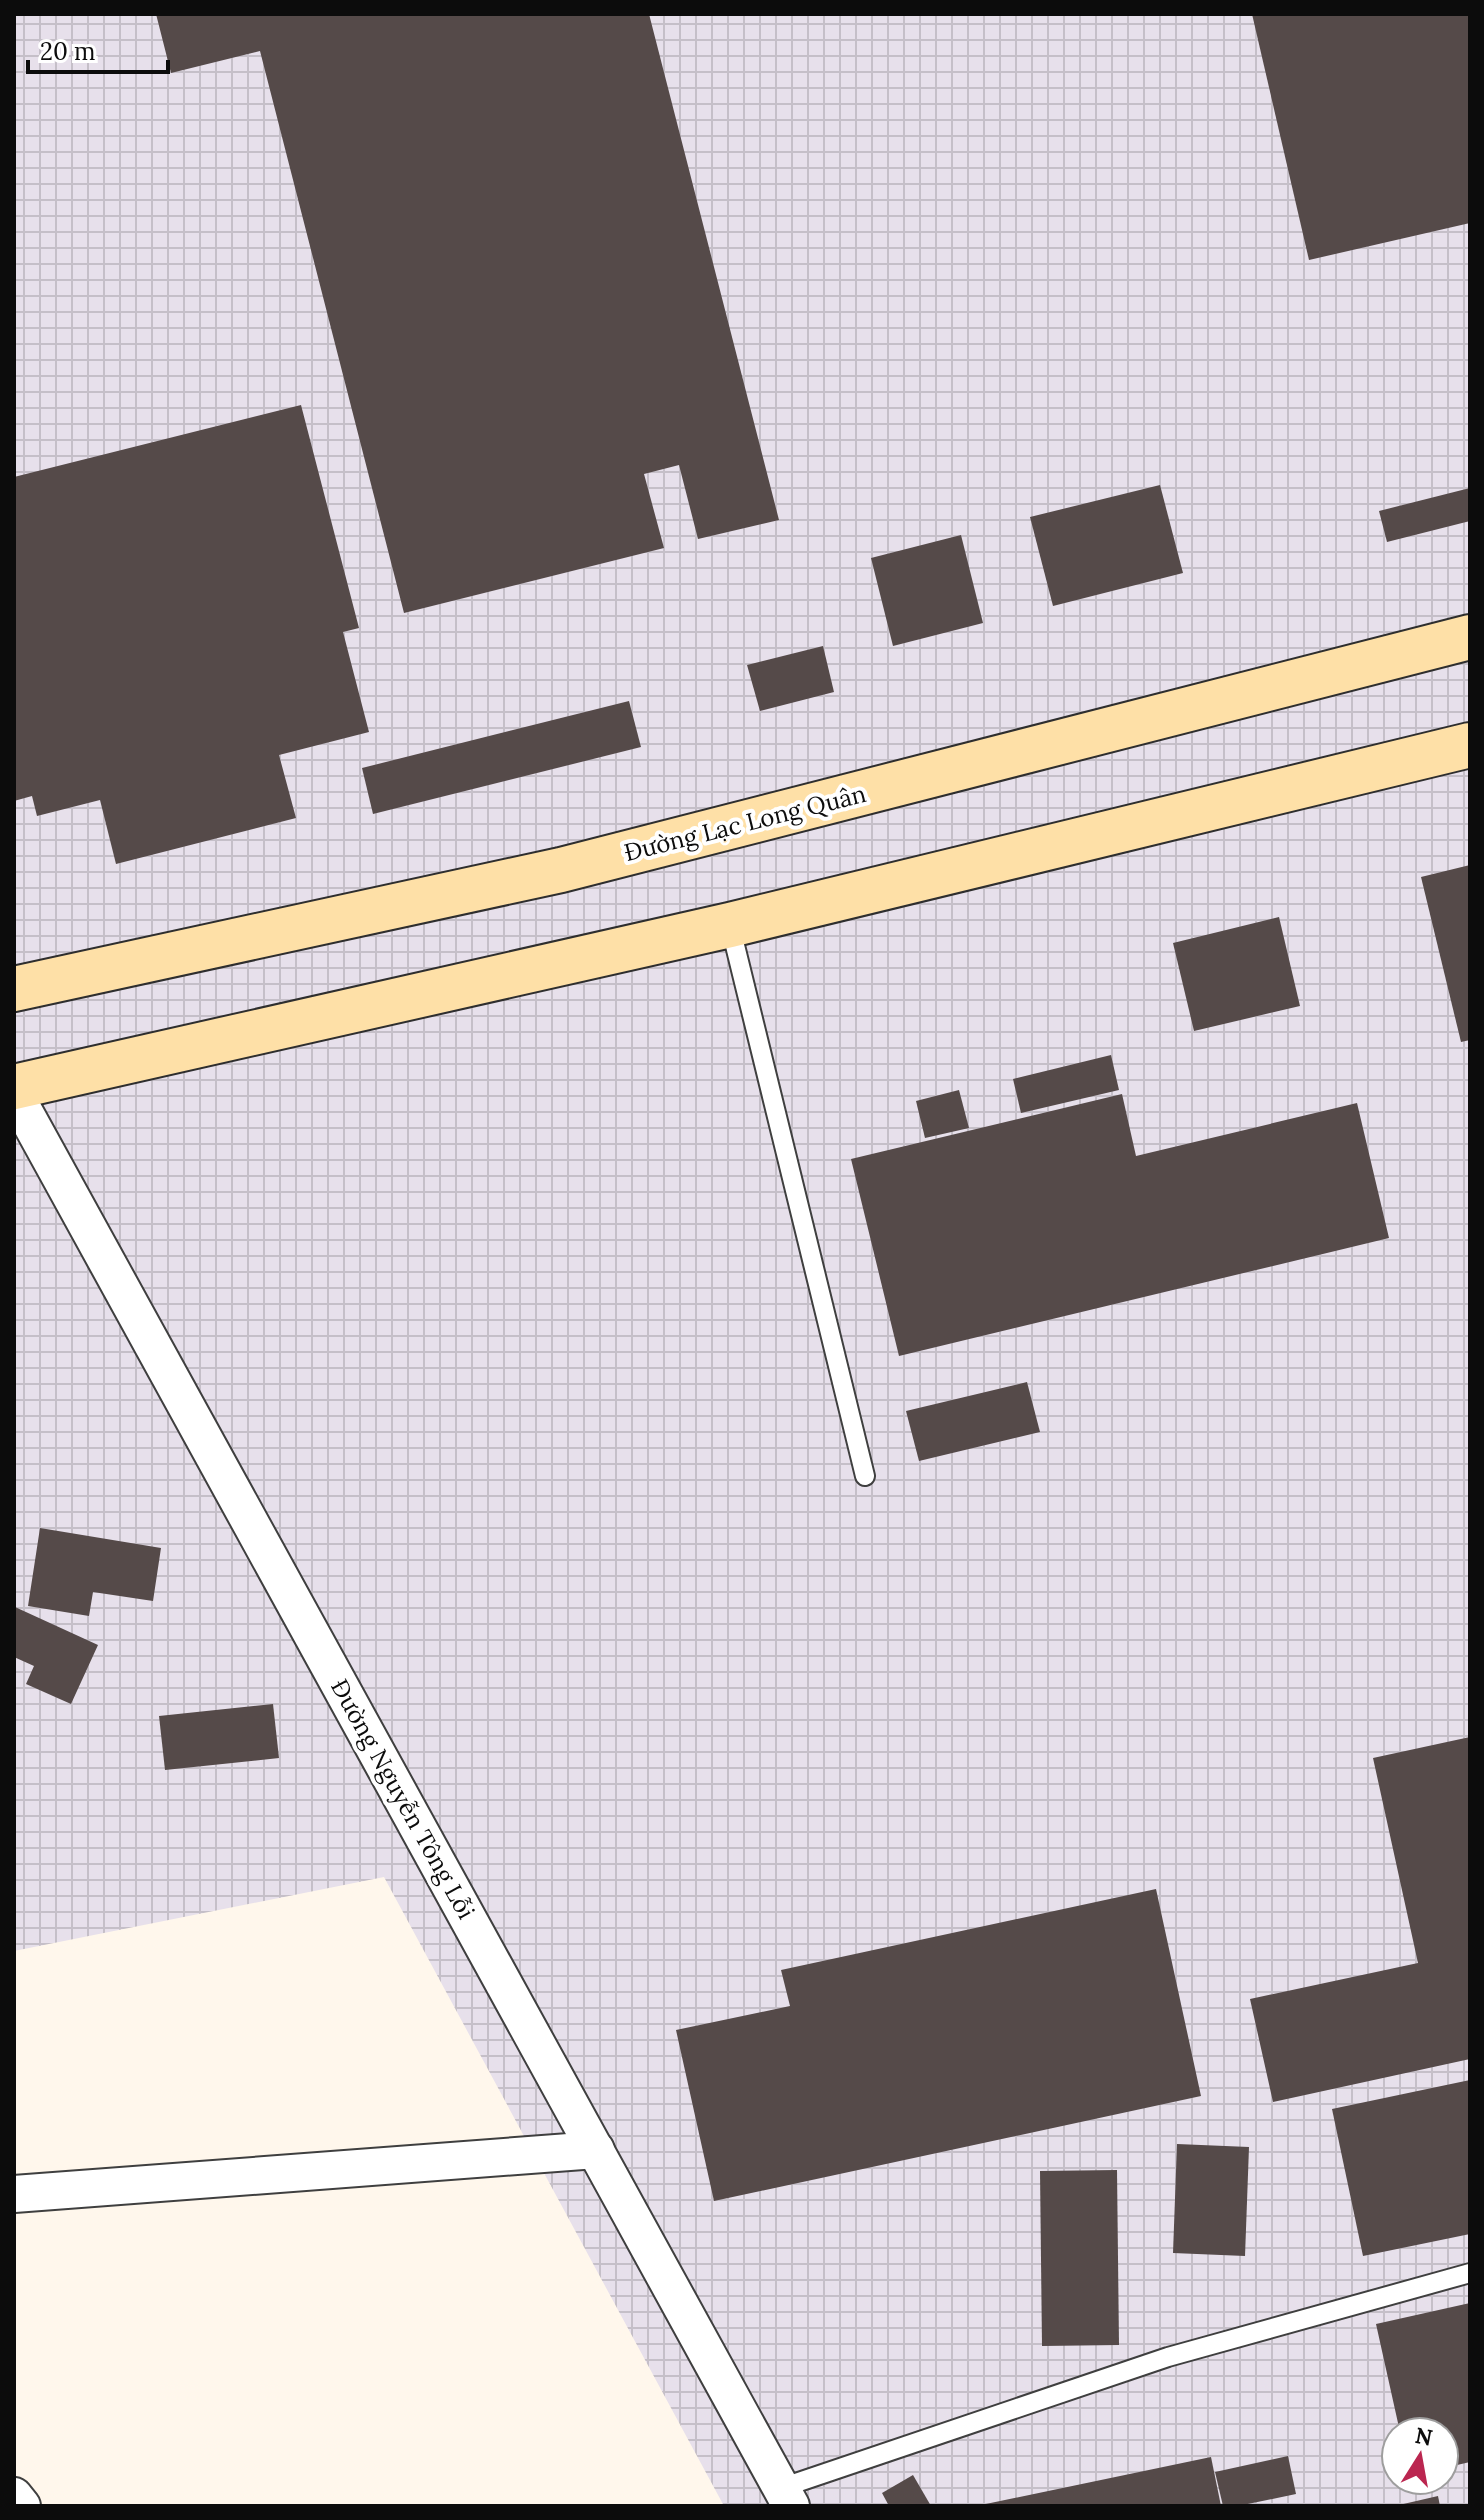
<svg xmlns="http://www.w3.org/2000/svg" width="1484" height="2520" font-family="Lora,serif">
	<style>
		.industrial { fill: url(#industrial-grid); fill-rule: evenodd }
		.building { fill: #554a49 }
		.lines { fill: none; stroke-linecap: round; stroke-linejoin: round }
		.lane-casing { stroke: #3f3f3f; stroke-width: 22 }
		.street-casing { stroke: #3f3f3f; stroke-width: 40 }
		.secondary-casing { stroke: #2e2e2e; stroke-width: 48 }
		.lane { stroke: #fff; stroke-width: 18 }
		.street { stroke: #fff; stroke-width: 36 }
		.secondary { stroke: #fee0a7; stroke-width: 44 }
		.labels { text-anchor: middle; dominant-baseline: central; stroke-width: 8; stroke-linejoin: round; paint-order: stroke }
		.street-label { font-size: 24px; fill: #0c0c0c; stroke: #fff }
	</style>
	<defs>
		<pattern id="industrial-grid" width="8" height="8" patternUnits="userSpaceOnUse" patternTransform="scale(2)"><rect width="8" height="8" fill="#e7e0eb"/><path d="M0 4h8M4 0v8" fill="none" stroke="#c5bfc8"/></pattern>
	</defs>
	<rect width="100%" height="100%" fill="#fff7ec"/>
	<path class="industrial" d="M14,14H1470V2506H724L384,1877L14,1951ZM1396,2432H1444V2480H1396Z"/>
	<g class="building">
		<polygon points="156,14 649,14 779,520 698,539 679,465 644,474 664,548 404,613 260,51 171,73"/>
		<polygon points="1252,14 1470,14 1470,223 1309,260"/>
		<polygon points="301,405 359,628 343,632 369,732 279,755 296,818 116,864 100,800 37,816 32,796 14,801 14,477"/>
		<polygon points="1160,485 1183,573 1053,606 1030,517"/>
		<polygon points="1470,488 1470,521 1387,542 1379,511"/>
		<polygon points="961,535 983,623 893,646 871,558"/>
		<polygon points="823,646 834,692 760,711 747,665"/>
		<polygon points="629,701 641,747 373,814 362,768"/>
		<polygon points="1470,865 1470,1040 1461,1042 1421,877"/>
		<polygon points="1279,917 1300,1006 1194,1031 1173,943"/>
		<polygon points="1111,1055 1119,1090 1021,1113 1013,1079"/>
		<polygon points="959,1090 969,1128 925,1138 916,1101"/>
		<polygon points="1122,1094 1136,1156 1357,1103 1389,1238 899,1356 851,1159"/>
		<polygon points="1027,1382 1040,1432 919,1461 906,1411"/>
		<polygon points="40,1528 161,1548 153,1601 93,1592 89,1616 28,1606"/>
		<polygon points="15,1607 98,1645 71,1704 26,1684 34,1666 14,1657"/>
		<polygon points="273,1704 279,1758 165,1770 159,1716"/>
		<polygon points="1470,1737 1470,2059 1273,2102 1250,1999 1418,1963 1373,1758"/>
		<polygon points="1156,1889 1201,2096 714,2201 676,2030 790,2006 781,1970"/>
		<polygon points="1470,2080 1470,2234 1363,2256 1332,2109"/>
		<polygon points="1177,2144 1249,2147 1245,2256 1173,2253"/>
		<polygon points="1117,2170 1119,2345 1042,2346 1040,2171"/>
		<polygon points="1470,2303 1470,2462 1444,2468 1444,2432 1400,2432 1376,2324"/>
		<polygon points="1288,2456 1296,2494 1238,2506 1223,2506 1215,2472"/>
		<polygon points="1211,2457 1221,2506 981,2506 981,2505"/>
		<polygon points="913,2475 931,2506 889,2506 882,2493"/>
		<polygon points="1438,2496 1440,2506 1399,2506 1399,2505"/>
	</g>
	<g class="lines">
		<g class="lane-casing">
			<g id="lane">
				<polyline points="730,925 865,1476"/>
				<polyline points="781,2488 1168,2357 1470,2273"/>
			</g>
		</g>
		<g class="street-casing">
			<g id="street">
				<polyline points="14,1093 791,2506"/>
				<polyline points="14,2194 596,2150"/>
				<polyline points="14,2496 22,2506"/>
			</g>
		</g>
		<g class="secondary-casing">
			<g id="secondary">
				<polyline points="14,989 561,870 1470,637"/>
				<polyline points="14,1087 730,925 1470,745"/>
			</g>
		</g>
		<use href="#lane" class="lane"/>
		<use href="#street" class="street"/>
		<use href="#secondary" class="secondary"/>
	</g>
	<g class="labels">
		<g class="street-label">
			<text transform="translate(745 823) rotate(-14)">Đường Lạc Long Quân</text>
			<text transform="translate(403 1799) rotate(61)">Đường Nguyễn Tông Lỗi</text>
		</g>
	</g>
	<rect width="1484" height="2520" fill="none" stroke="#0c0c0c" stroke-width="32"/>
	<g transform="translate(1420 2456) rotate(11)"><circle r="38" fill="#ffffff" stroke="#9e9e9e" stroke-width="2"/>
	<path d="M0-6L14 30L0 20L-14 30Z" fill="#bb2650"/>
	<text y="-12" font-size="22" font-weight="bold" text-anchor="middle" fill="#0c0c0c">N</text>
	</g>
	<path d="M28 60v12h140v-12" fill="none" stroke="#0c0c0c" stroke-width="4"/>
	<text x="40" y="60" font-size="24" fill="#0c0c0c" stroke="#ffffff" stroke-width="6" paint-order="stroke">20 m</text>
</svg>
